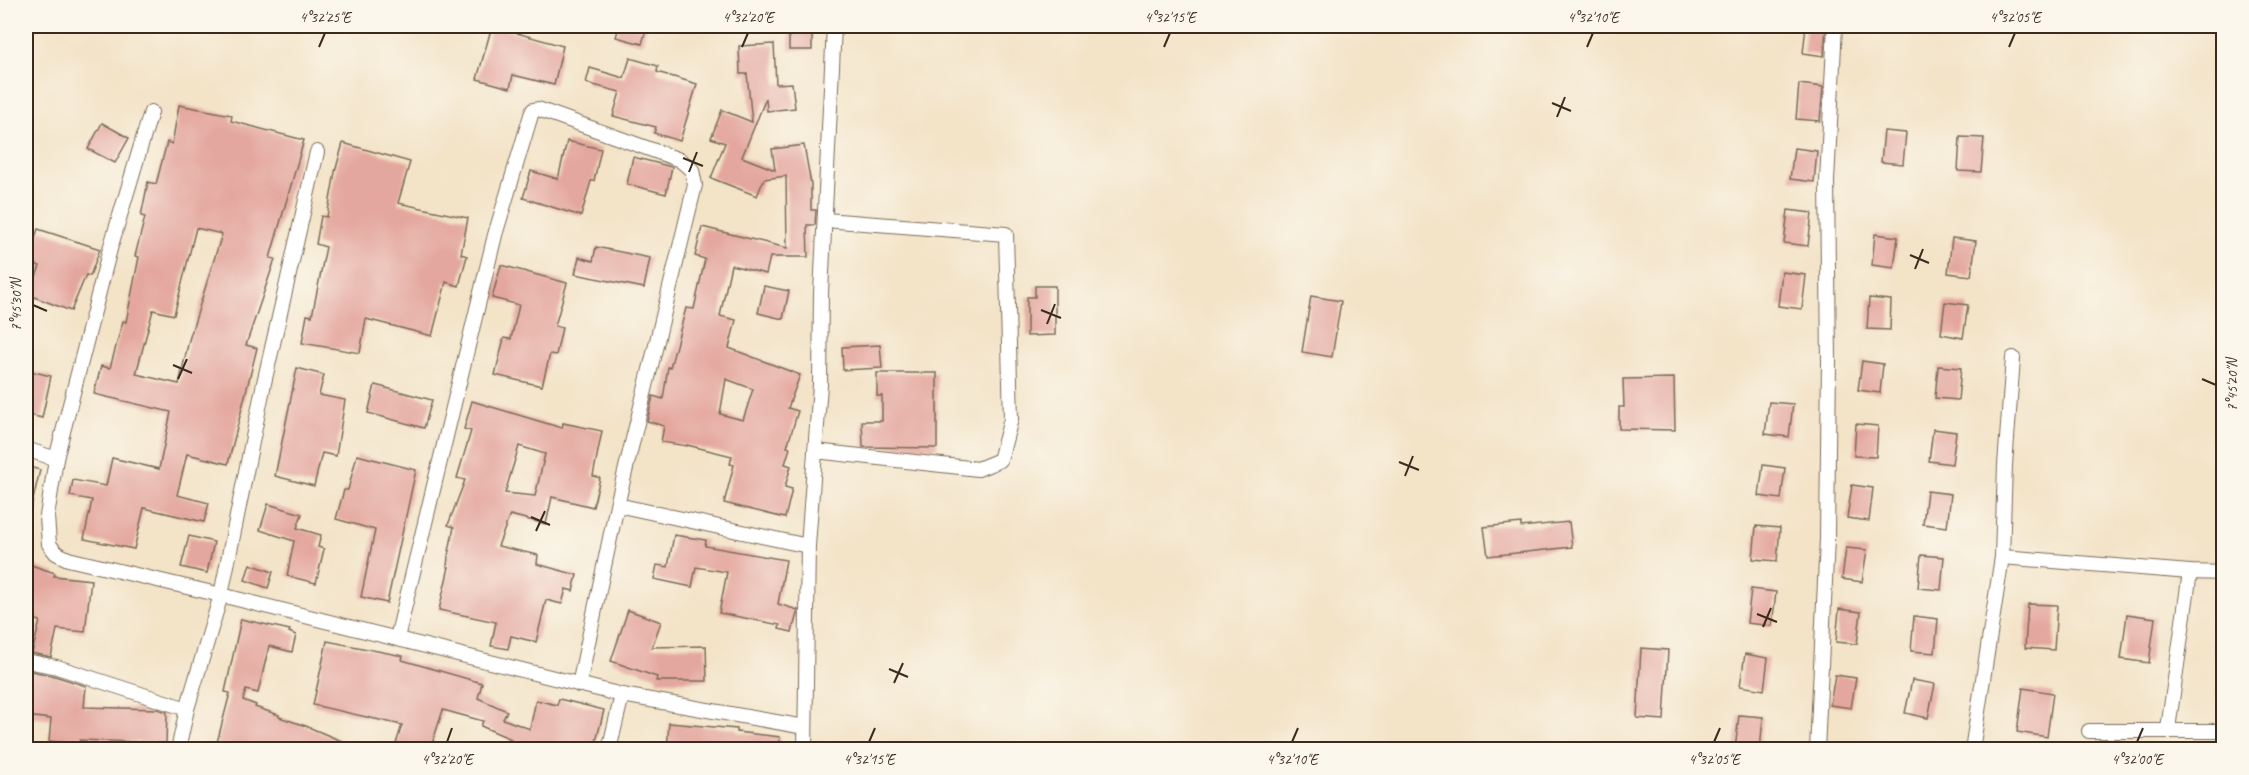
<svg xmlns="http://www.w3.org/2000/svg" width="2249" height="775" font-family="Caveat,sans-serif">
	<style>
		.building { fill: #e4a79f; fill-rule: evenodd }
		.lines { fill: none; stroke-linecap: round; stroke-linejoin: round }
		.minor-casing { stroke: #7b6b59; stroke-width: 16 }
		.minor { stroke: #fff; stroke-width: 14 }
		.ticks { fill: none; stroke: #3b2a1e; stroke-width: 2 }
		.neatline { fill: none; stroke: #3b2a1e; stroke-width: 2 }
		.ticks-label { font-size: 15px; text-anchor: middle; fill: #3b2a1e }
	</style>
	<rect width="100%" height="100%" fill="#fbf7ec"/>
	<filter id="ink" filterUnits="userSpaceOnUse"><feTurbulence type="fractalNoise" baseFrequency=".0167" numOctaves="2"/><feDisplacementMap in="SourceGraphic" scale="12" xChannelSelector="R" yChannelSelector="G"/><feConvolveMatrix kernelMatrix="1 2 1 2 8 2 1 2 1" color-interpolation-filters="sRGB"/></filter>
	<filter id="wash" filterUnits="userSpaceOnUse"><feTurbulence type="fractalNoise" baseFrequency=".008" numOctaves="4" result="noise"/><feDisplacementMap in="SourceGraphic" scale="24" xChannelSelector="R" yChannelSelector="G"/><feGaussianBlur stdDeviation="1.35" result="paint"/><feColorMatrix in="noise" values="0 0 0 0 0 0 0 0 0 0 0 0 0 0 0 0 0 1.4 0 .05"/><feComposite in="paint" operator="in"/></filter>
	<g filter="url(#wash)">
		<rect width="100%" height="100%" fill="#f3e3c7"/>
		<g id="blocks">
			<g class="building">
				<polygon points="492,26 563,46 554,85 513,75 510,88 477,79"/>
				<polygon points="619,26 647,26 642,44 616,37"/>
				<polygon points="789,26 812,27 812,50 789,50"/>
				<polygon points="1806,26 1826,26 1824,56 1803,53"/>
				<path d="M774,44L776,84L792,83L795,108L767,111L766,98L742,157L775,170L772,149L804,145L811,184V210H816L815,225H807L808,257H770L766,274L731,265L720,316L736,320L729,348L800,375L788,408L798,411L787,447L790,448L785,464L791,466L785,487L792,489L785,518L724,503L734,465L730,464L732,456L687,445V446L661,442L664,426L647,421L653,396L663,399L668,367L670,368L686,308L694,309L705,259L695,256L702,227L787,248L786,176L764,179L757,196L711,178L725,143L711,138L722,110L752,122L747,74H740L739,46ZM726,379L753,389L743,420L720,414Z"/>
				<polygon points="630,58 658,66 657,72 697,84 680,141 654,133 656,127 613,116 620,92 586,83 590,68 624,78"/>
				<polygon points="1799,84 1823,87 1820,121 1796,119"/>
				<path d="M179,105L232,115L231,121L304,140L270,258L275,259L246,345L257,348L228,464L187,454L177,495L209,503L204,522L144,508L134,549L84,539L92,500L70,496L73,480L106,486L112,458L159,469L171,412L94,394L101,366L110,368L123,321L126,322L139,257L135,256L145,217L141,216L148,182L156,184L167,142L172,144ZM196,228L222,234L189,340L179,384L136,374L153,310L174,315Z"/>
				<polygon points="102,123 129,138 115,163 88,149"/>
				<polygon points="1884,131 1906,133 1903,164 1881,162"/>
				<polygon points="1960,137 1984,138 1981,172 1958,171"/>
				<polygon points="567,141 601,149 594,181 591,181 581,216 523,198 531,171 558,179"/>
				<polygon points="343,143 410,162 398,203 468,218 461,254 467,256 459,286 446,282 432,336 366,319 360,353 302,343 307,315 312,316 326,247 316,244 321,216 327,217 335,172"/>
				<polygon points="1794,148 1817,151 1814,182 1790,179"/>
				<polygon points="633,157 672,167 666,194 627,184"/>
				<polygon points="1788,210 1812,213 1808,246 1784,243"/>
				<polygon points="38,229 100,249 90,276 86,275 71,311 29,295 40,266 27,262"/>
				<polygon points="1875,234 1898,237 1894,268 1872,265"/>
				<polygon points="1952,238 1976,241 1971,276 1948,273"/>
				<polygon points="596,247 650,258 644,288 575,274 579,257 593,261"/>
				<polygon points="501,265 567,283 555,326 562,328 556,355 550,354 542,386 495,375 504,338 511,339 519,305 492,298"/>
				<polygon points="1782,272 1806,275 1802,309 1778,306"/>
				<polygon points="764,286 789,291 783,319 758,313"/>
				<polygon points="1035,286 1055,286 1055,335 1027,336 1027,297 1035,297"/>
				<polygon points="1311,296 1341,301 1332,357 1302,352"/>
				<polygon points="1869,298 1891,300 1890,330 1867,329"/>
				<polygon points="1945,302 1968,305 1963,338 1941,334"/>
				<polygon points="880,345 882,368 843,370 842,347"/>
				<polygon points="1862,361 1883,364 1880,393 1858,390"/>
				<polygon points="1938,366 1961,368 1958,400 1935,398"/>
				<polygon points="297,368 324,375 319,395 345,400 336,456 322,453 314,486 275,476"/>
				<polygon points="26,370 51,376 42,418 26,414"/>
				<polygon points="877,373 937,373 937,448 863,447 862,421 882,421 882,396 877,396"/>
				<polygon points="1674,378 1675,430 1619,429 1619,407 1624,407 1623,379"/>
				<polygon points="375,385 432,400 424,428 368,413"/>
				<path d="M472,401L562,428L563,423L602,431L593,476L600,478L593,507L552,497L546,524L510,515L498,546L538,555L537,564L577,575L573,591L566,589L562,604L546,600L536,642L511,636L508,649L491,646L496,622L439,610L449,567H447L448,556L454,527L448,525L465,480L457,478L471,431L464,429ZM519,446L545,454L535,496L505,493Z"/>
				<polygon points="1769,402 1793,404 1789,437 1765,434"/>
				<polygon points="1856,424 1878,426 1876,457 1854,456"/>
				<polygon points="1933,429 1956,432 1952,464 1929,461"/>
				<polygon points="357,455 416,470 387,603 361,597 375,530 336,519 344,490 348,490"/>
				<polygon points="1763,465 1785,468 1781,499 1759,496"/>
				<polygon points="26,466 40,470 31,508 26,508"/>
				<polygon points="1852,485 1873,488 1869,521 1847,518"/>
				<polygon points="1927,491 1951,494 1947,527 1923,524"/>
				<polygon points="268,504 302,514 297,528 321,535 318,547 324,549 316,583 287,576 294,541 260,530"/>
				<polygon points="1569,522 1572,547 1488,556 1484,527 1521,523 1521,527"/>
				<polygon points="1756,526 1780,528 1777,561 1753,559"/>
				<polygon points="674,535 706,540 705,546 786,560 778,604 798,610 792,632 779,629 780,625 719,613 727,572 696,567 692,587 654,579 657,565 668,567"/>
				<polygon points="189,536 214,542 207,573 181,567"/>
				<polygon points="1846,548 1867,550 1862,582 1842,579"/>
				<polygon points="1921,555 1944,557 1941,590 1918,588"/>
				<polygon points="28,564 55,573 54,576 91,580 85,632 57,629 51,657 32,653 40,621 26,616 26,573"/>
				<polygon points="250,564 273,572 268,588 245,580"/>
				<polygon points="1751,589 1776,592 1772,626 1747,623"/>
				<polygon points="2028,604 2057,605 2054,650 2025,648"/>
				<polygon points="1839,609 1861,612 1857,644 1836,642"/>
				<polygon points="628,610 661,622 652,647 706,646 707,681 656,681 657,677 611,661"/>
				<polygon points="2127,614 2155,618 2149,663 2121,659"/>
				<polygon points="1914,616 1938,619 1935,653 1911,651"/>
				<polygon points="241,619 290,630 289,632 296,635 292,652 269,646 258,693 246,690 243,700 256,705 255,707 279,715 279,717 306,726 363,750 215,750 230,693 225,692"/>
				<polygon points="327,641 403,656 402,660 482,683 478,698 507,711 503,719 530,729 536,700 557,705 559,699 604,710 594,750 508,750 511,739 481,726 483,721 443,710 430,750 394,750 402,725 313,705"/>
				<polygon points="1641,648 1668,650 1664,720 1637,718"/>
				<polygon points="1745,654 1768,658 1764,690 1740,686"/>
				<polygon points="26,670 55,676 86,686 84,707 157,709 167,712 166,743 80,740 79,744 49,741 51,719 26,716"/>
				<polygon points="1835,675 1856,678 1851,708 1830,705"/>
				<polygon points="1912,680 1935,684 1928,718 1905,713"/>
				<polygon points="2023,688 2053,693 2047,737 2017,732"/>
				<polygon points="1739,715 1763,717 1760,750 1735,750"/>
				<polygon points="669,723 737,729 737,732 780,737 779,750 667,750"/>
			</g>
		</g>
	</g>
	<g filter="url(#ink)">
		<use href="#blocks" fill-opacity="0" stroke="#7b6b59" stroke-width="1.5"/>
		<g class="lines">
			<g class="minor-casing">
				<g id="minor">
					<polyline points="151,112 110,249 56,459 47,516 49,544 56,553 68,559 221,595 622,695"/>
					<polyline points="26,449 56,459"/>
					<polyline points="815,451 978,469 1000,460 1011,419 1006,234 825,220"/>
					<polyline points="617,505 808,546"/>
					<polyline points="2002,557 2190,572 2224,573"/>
					<polyline points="397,638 495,235 531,115 533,110 538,109 680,160 692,170 695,185 617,505 579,685"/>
					<polyline points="26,661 57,667 187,709"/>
					<polyline points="2168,729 2190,572"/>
					<polyline points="2089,731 2224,731"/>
					<polyline points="178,750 187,709 221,595 264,383 317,152"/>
					<polyline points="609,750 622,695 805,727"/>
					<polyline points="805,750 808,546 820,385 821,293 834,26"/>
					<polyline points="1817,750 1827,539 1829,361 1827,181 1835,26"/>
					<polyline points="1972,750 2002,557 2005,465 2013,358"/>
				</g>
			</g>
			<use href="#minor" class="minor"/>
		</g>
	</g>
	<path class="ticks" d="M319,47L325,33M742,47L748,33M1164,47L1170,33M1587,47L1593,33M2009,47L2015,33M1552,103L1571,111M1557,117L1565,97M683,158L703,166M689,172L697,152M1910,255L1929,263M1915,269L1923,249M33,305L47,311M1041,310L1061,318M1047,324L1055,304M173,365L192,373M178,379L187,359M2202,379L2216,385M1399,462L1419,470M1405,476L1413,456M531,517L550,525M536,531L545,511M1757,614L1777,622M1763,627L1771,608M889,669L908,677M894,683L903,663M447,742L452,728M869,742L875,728M1292,742L1298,728M1714,742L1720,728M2137,742L2143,728"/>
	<rect width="2249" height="775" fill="none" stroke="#fbf7ec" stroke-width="66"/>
	<rect x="33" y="33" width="2183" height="709" class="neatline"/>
	<g class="ticks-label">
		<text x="325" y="22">4°32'25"E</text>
		<text x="748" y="22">4°32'20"E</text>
		<text x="1170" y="22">4°32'15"E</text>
		<text x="1593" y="22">4°32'10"E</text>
		<text x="2015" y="22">4°32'05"E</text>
		<text transform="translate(16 305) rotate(-90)" y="5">7°45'30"N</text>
		<text transform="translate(2232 385) rotate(-90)" y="5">7°45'20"N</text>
		<text x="447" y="764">4°32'20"E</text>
		<text x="869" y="764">4°32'15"E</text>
		<text x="1292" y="764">4°32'10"E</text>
		<text x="1714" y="764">4°32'05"E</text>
		<text x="2137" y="764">4°32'00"E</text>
	</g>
</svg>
